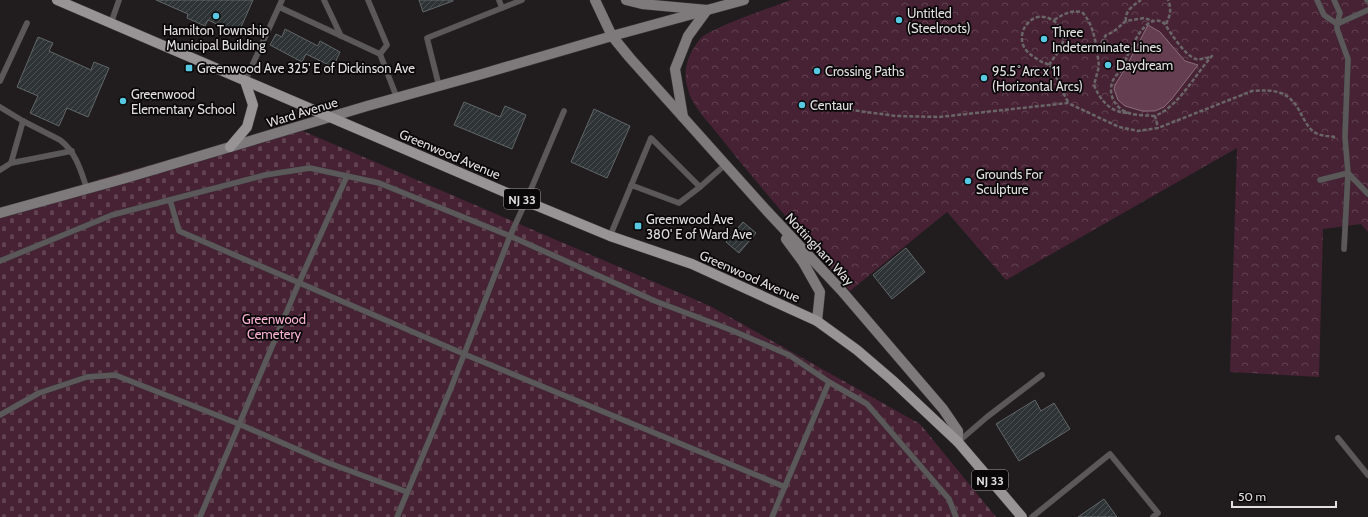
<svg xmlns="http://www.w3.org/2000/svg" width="1368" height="517" font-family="Cabin,sans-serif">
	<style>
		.cemetery { fill: url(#cemetery-stones) }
		.park { fill: url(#park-crowns) }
		.water { fill: #663e51; stroke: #8b6e7c }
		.building { fill: url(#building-hatch); stroke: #616768 }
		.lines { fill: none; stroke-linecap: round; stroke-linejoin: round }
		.lane-casing { stroke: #3c3739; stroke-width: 6 }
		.secondary-casing { stroke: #3c3739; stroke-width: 11 }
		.primary-casing { stroke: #3c3739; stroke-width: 11 }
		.path { stroke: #6a6667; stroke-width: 2.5; stroke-dasharray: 4 2; stroke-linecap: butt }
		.lane { stroke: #5b5859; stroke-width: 5.5 }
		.secondary { stroke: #7e7a7b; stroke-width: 10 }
		.primary { stroke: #989395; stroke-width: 10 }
		.poi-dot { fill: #57c9e2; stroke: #090708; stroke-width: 1.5 }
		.labels { text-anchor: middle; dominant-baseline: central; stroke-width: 3.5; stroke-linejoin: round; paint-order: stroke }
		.shield { fill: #090708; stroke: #a19e9f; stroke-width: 1 }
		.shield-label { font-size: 12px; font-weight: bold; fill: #e2dfe0 }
		.poi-label { font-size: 13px; fill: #e2dfe0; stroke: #090708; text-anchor: start }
		.street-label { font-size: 13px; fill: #e2dfe0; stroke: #090708 }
		.park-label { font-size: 13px; fill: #f9b2d2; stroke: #090708 }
	</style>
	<defs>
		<pattern id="cemetery-stones" width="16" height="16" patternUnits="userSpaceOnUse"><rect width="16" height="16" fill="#472234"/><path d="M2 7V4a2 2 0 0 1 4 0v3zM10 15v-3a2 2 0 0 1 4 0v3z" fill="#614251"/></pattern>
		<pattern id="park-crowns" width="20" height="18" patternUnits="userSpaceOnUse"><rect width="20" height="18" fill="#472234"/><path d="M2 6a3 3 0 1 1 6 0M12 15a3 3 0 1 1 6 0" fill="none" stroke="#614251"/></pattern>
		<pattern id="building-hatch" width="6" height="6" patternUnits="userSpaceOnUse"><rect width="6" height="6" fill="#2e3335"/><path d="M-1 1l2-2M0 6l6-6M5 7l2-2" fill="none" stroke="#4c5052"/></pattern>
	</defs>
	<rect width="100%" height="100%" fill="#211c1e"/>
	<polygon class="cemetery" points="289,125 710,306 920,424 996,517 0,517 0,208"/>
	<path class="park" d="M791,0H1368V232L1361,224L1323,229L1319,377L1230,372L1237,148L1006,280L947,212L850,291C807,240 762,190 721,138C711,125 694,108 689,93C682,72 686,57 700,39C708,29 775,6 791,0Z"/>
	<polygon class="water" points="1148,25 1160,32 1185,61 1198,65 1171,100 1164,107 1155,111 1142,111 1125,106 1118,100 1114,89 1115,85 1126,67"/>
	<g class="building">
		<polygon points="156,0 253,0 238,34 208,20 205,26 187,18 188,14"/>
		<polygon points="419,0 453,0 453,1 423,12"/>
		<polygon points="285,29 318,46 320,41 340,52 333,67 306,54 302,62 270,45 276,34 282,37"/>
		<polygon points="38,37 53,43 49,51 91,70 94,62 109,68 88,117 67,108 59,126 30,113 38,96 17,87"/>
		<polygon points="464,102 500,117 505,106 526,115 512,149 454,125"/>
		<polygon points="594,109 630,126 607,178 571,162"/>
		<polygon points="743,222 756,233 739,253 726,242"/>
		<polygon points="906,248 925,272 892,299 873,275"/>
		<polygon points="1035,400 1041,411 1054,403 1070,429 1019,461 996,424"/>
		<polygon points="1104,499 1117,517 1078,517"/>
	</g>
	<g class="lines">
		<g class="lane-casing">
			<g id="lane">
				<polyline points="324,0 341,36"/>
				<polyline points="368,0 387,45 380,54"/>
				<polyline points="1317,0 1324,15 1337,24"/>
				<polyline points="1334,0 1340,13 1337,24 1337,29 1348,59 1345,137 1348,173 1368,194"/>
				<polyline points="1367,0 1368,1"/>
				<polyline points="279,7 380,54 397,98"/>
				<polyline points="502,8 522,0"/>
				<polyline points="111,23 119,0"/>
				<polyline points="1337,24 1368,10"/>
				<polyline points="0,81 27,23"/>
				<polyline points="245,81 282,0"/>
				<polyline points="439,86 427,38 502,8 499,0"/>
				<path d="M0,107L23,121L60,140C76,152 81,171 87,189"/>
				<polyline points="23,121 11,163 72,151"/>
				<polyline points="0,170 11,163"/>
				<polyline points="1320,180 1348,173 1344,249"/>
				<polyline points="631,185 679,203 700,187"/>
				<polyline points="170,200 179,231 464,354 785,487"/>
				<polyline points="610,236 651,138 700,187 726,164"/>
				<polyline points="0,261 112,215 265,175 310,168 379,183 510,236 655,301 731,330 789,355 829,382 867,404 949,499 956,517"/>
				<polyline points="0,415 39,393 87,377 115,375 239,424 326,462 407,492"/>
				<polyline points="1338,438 1368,475"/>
				<polyline points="958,442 987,417 1042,375"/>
				<polyline points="200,517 298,285 347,176"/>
				<polyline points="397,517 451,388 510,236 526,201 564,111"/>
				<polyline points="772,517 829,382"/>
				<polyline points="1032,517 1110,454 1158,513 1153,517"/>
			</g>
		</g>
		<g class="secondary-casing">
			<g id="secondary">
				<polyline points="595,0 612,36 630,58 767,211 841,290 943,409 958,431 958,442"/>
				<polyline points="626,0 642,4 707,10 688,36 675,69 683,117"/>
				<polyline points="0,213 126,178 367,106 482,74 612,36 744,0"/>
				<polyline points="786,239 803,262 820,292 817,321"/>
			</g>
		</g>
		<g class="primary-casing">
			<g id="primary">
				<polyline points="57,0 535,205 610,236 692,264 817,321 857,350 892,380 958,442 1022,517"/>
				<polyline points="230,147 247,127 253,105 245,81"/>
			</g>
		</g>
		<g class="path">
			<path d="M1054,20C1064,14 1070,10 1082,12C1092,23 1094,35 1097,49"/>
			<path d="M1126,21C1124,11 1134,5 1141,0"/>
			<path d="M1166,24C1170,16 1172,9 1168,0"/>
			<path d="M1049,65C1053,58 1062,49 1063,41C1065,22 1041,8 1028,23C1024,27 1022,32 1022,37C1021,50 1032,56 1042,62C1045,63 1048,64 1050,66C1057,77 1062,91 1068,102"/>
			<path d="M814,105L896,116L939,117L1068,103L1119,127L1138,131L1158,128L1252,91C1275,89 1290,91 1301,114C1304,119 1308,128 1314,132C1320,136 1327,136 1335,137"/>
			<path d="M1127,113C1110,112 1100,100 1094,85L1099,66L1097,50L1106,35L1113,32L1126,21L1144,18L1153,21"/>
			<path d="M1155,116C1145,115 1133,116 1124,111C1109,103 1106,82 1120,72C1127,59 1143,9 1164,23C1171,33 1184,55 1196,59C1201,60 1207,58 1212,56C1194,76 1180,105 1155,116L1158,128"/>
		</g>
		<use href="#lane" class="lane"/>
		<use href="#secondary" class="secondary"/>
		<use href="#primary" class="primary"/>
	</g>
	<g class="poi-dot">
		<circle cx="216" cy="16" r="4"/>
		<circle cx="899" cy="20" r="4"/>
		<circle cx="1044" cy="39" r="4"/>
		<circle cx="1108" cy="65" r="4"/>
		<rect x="185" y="64" width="8" height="8" rx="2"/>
		<circle cx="817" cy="71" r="4"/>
		<circle cx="984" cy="78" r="4"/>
		<circle cx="123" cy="101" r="4"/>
		<circle cx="802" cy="105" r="4"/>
		<circle cx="968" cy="181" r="4"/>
		<rect x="634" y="222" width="8" height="8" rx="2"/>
	</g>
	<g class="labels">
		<g class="shield">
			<rect x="504" y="189" width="36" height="20" rx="3"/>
			<rect x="972" y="470" width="36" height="20" rx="3"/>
		</g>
		<g class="shield-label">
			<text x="522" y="199">NJ 33</text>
			<text x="990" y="480">NJ 33</text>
		</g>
		<g class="poi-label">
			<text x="907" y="13">Untitled<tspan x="907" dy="15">(Steelroots)</tspan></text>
			<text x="216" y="30" text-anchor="middle">Hamilton Township<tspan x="216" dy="15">Municipal Building</tspan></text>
			<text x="1052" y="32">Three<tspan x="1052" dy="15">Indeterminate Lines</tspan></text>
			<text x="1116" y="65">Daydream</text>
			<text x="197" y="68">Greenwood Ave 325' E of Dickinson Ave</text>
			<text x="825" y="71">Crossing Paths</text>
			<text x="992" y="71">95.5 ̊ Arc x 11<tspan x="992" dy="15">(Horizontal Arcs)</tspan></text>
			<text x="131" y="94">Greenwood<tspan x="131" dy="15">Elementary School</tspan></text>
			<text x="810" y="105">Centaur</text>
			<text x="976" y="174">Grounds For<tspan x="976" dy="15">Sculpture</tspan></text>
			<text x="646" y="219">Greenwood Ave<tspan x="646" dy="15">380' E of Ward Ave</tspan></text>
		</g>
		<g class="street-label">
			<text transform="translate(302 112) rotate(-17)">Ward Avenue</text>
			<text transform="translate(450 154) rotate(23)">Greenwood Avenue</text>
			<text transform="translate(820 249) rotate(47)">Nottingham Way</text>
			<text transform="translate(750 276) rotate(24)">Greenwood Avenue</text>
		</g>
		<g class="park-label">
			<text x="274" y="319">Greenwood<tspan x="274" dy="15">Cemetery</tspan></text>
		</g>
	</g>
	<path d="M1232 501v6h104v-6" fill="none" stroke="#e2dfe0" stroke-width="2"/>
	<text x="1238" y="501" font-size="12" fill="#e2dfe0" stroke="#090708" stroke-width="3" paint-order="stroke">50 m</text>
</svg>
